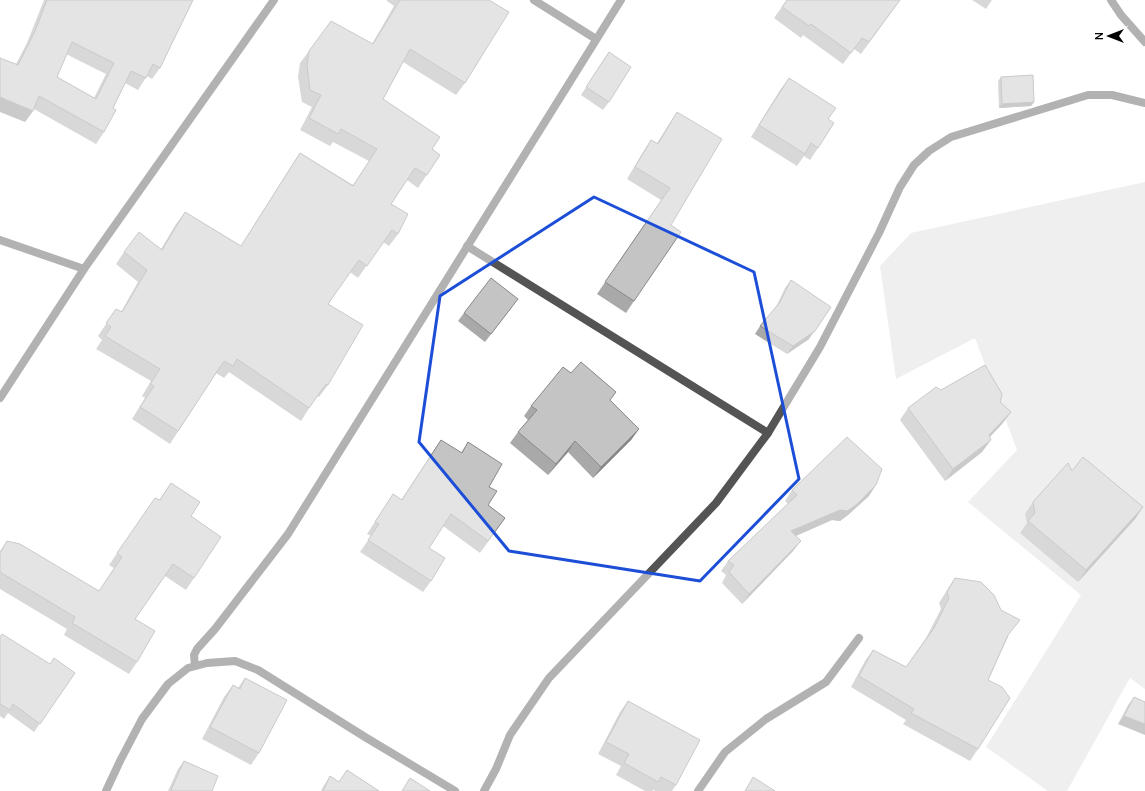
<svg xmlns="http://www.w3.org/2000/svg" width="1145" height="791" font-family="Manrope,sans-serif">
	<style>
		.green { fill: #dbdbdb }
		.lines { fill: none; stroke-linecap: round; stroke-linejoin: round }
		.minor { stroke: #545454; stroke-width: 8 }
		.wall { fill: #a9a9a9; fill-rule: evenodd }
		.shaded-wall { fill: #898989 }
		.building { fill: #c4c4c4; stroke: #898989; fill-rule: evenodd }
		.marked { fill: none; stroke: #1d4ed8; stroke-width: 3; stroke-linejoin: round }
	</style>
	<rect width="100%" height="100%" fill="#fff"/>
	<polygon class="green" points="1145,182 1145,689 1130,678 1067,791 1048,791 986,747 1081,595 968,502 1017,450 975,338 896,379 880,266 911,233"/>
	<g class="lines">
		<g class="minor">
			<polyline points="534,0 596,39"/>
			<polyline points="1111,0 1121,15 1145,42"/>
			<polyline points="0,240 84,269"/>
			<polyline points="467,246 768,433"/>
			<polyline points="0,398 84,269 274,0"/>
			<polyline points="195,666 194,655 197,649 215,629 288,534 621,0"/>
			<polyline points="106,791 120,761 142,719 168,684 188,668 207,663 235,661 258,670 365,737 455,791"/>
			<polyline points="484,791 496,769 510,735 549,678 716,503 768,433 820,347 879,233 900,187 914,165 929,151 951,137 1088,95 1112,95 1145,103"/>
			<polyline points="698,791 725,752 766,719 826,682 859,638"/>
		</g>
	</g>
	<g class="wall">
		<path d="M44,0H193L160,68L152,79L147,76L138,90L125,83L113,108L104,132L96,144L34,109L25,122L16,64L27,43ZM66,54L106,74L94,98L57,77Z"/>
		<polygon points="387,0 489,0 465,83 456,95 403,62 383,99 432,149 440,155 418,188 407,180 391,204 398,234 389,246 383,242 358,278 350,272 328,304 328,385 319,397 317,396 301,421 229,372 224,378 216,373 170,444 132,419 145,398 142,396 151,381 96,349 102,340 98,336 116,309 121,312 138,282 116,264 124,252 161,249 176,224 185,212 241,246 292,165 300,153 353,185 369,161 333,142 330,146 300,130 312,107 302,102 298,77 300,63 309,51 372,44 394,6 387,1"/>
		<polygon points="787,0 900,0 861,54 854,49 843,64 803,35 801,38 774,18"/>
		<polygon points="972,0 992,0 986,9"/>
		<polygon points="609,52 609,102 603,110 581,95"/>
		<polygon points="1001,77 1034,102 1031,106 999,108 998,81"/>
		<polygon points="789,78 828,119 818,148 810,160 804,156 797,166 751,137 780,90"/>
		<polygon points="677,112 671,225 634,301 626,313 597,294 661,200 627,179 643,152 651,140 657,143 669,124"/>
		<polygon points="791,280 809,339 787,354 755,334 760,326 776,307 785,288"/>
		<polygon points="512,307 485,342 458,321 464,313"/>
		<polygon points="571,373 610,401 639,429 631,440 593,478 568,452 548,475 510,443 518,432 528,420 524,416 531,406"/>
		<polygon points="941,390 1000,402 1011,412 1002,424 990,437 982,452 945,481 900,420 908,408"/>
		<polygon points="441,440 461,453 468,442 489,487 488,505 505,518 480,553 443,526 429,548 431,581 423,592 360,552 371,536 367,534 393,494 401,500"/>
		<polygon points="1072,471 1143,507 1135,519 1078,582 1020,533 1027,523 1025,514 1033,502"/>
		<polygon points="171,483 191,516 194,578 186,590 165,576 135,619 137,662 129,674 64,635 67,629 0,589 0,551 7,541 99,591 114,568 109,565 155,498 159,500"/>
		<polygon points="792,490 869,496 848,515 840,521 832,520 796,536 793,551 742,604 722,583 726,575 721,571 728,561 788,504 785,501"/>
		<polygon points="955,578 1008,637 988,680 978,749 970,761 903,724 906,720 851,687 865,661 873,650 906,667 926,638 941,609 939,603 947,590"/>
		<polygon points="0,637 50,664 75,673 34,732 8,713 4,719 0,716"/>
		<polygon points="245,678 259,753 251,765 202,739 224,697 233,685 238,688"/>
		<polygon points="1134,697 1145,702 1118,724 1128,705"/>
		<polygon points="628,701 676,785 672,791 656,791 653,790 652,791 645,791 616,775 621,766 598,754 620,712"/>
		<polygon points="184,761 212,791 168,791 178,769"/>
		<polygon points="347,770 379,791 321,791 323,787 330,776 339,782"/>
	</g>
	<g class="shaded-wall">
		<polygon points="0,97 33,111 25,122 0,112"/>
		<polygon points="1034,102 1031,106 999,108 1002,104"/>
		<polygon points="831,307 809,339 787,354 793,346"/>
		<polygon points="1011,412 1002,424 980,447 989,435"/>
		<polygon points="639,429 631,440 593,478 601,467"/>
		<polygon points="991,440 982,452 945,481 953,469"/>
		<polygon points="575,441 568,452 548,475 556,464"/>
		<polygon points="876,485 869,496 848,515 840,521 832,520 784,541 791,531"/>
		<polygon points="1143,507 1135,519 1078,582 1086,570"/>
		<polygon points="801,541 793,551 742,604 749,594"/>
		<polygon points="1124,716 1145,724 1145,735 1118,724"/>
	</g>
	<g class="building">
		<path d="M47,0H193L160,68L153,64L146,78L131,71L113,108L116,110L104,132L39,96L33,111L0,97V58L18,65L35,31ZM72,42L114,63L96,99L57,77Z"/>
		<polygon points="400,0 489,0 509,12 465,83 410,49 383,99 440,137 432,149 440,155 427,175 415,168 391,204 408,214 398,234 392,230 367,266 359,260 328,304 363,325 328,385 326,384 309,408 237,359 233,366 224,361 178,431 140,407 154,386 150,384 160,369 105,336 111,327 106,323 116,309 122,312 147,270 124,252 139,232 162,250 185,212 241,246 300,153 353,186 377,149 341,129 338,134 309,118 321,95 310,90 307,65 309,51 331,21 373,44"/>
		<polygon points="787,0 900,0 869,42 862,38 851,53 811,24 809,26 782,7"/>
		<polygon points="609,52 631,67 609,102 586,87"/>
		<polygon points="1033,75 1034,102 1002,104 1001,77"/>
		<polygon points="789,78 836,108 828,119 834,123 818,148 811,143 805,154 759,125"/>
		<polygon points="677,112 722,139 671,225 681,232 634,301 605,282 670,188 635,167 651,140 658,144"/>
		<polygon points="491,278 518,299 491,334 464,313"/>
		<polygon points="791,280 831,307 815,331 793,346 760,326 780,302"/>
		<polygon points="581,362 616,392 610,400 639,429 601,467 575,441 556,464 518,432 537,410 531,406 563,367 571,373"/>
		<polygon points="985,365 1002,394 1000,402 1011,412 989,435 991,440 953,469 908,408 936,387 941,390"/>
		<polygon points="847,437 882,469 876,485 856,505 847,511 840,510 791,531 801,541 749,594 729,572 734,565 728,561 797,495 792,490"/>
		<polygon points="441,440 462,453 468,442 502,464 489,487 497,491 488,505 505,518 488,541 451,514 429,548 445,558 431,581 368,540 379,524 375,522 393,494 402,500"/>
		<polygon points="1083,457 1143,507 1086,570 1028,521 1035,513 1033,502 1068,463 1072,471"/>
		<polygon points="171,483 200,502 191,516 221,537 194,578 173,564 135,619 155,631 137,662 72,623 75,617 0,572 0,553 7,541 20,544 99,591 122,557 117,553 155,498 160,500"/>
		<polygon points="955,578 981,582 994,595 1001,610 1020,620 1008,635 988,680 1002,687 1010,698 978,749 911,713 914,709 859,676 873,650 906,667 934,628 949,598 947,592"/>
		<polygon points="2,634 50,664 54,658 75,673 40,724 13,704 10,710 0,704 0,637"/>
		<polygon points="245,678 287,700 259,753 210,727 233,685 240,689"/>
		<polygon points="1134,697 1145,702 1145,724 1124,716"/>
		<polygon points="628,701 700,740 676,785 661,777 658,782 624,763 629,754 606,742"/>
		<polygon points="184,761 218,776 212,791 173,791 171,790"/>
		<polygon points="347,770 379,791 323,791 330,776 339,782"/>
		<polygon points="753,777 775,791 745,791"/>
		<polygon points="410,778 430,791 402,791"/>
	</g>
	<path d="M0 0H1145V791H0ZM594,197L754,272L799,479L700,581L509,551L419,442L440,296Z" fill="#fff" fill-opacity=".55" fill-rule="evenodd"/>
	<path class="marked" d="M594,197L754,272L799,479L700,581L509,551L419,442L440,296Z"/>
	<g transform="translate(1109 36) rotate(270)" stroke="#ffffff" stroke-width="3" paint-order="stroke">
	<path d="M0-3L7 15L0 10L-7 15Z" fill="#000000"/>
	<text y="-6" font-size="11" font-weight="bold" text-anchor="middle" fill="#000000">N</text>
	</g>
</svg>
